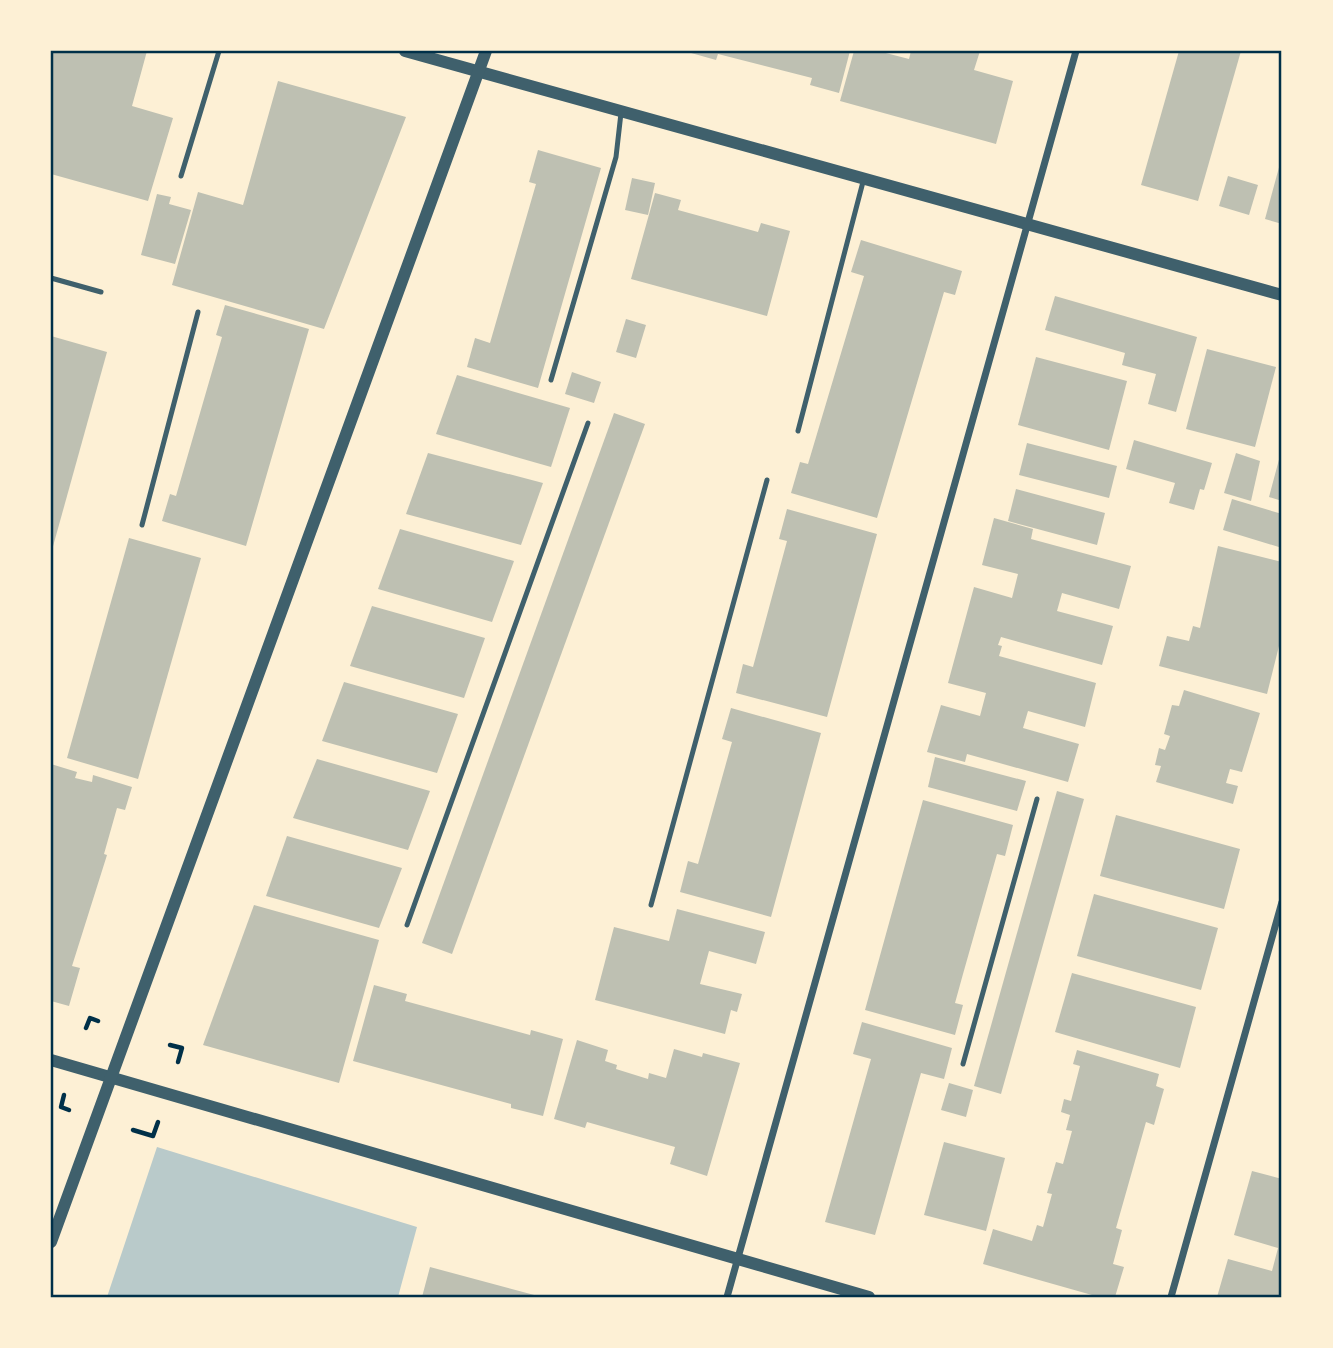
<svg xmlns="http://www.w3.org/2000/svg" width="1333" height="1348" font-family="Ubuntu,sans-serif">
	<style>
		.green { fill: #b9caca }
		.building { fill: #bec0b2 }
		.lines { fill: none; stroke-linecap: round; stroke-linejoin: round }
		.path { stroke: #003049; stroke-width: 4.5 }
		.service { stroke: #3f606c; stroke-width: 5 }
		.minor { stroke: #3f606c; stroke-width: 7 }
		.tertiary { stroke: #3f606c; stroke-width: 12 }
		.neatline { fill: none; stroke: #003049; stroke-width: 2.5 }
	</style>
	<rect width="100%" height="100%" fill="#fdf0d5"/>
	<polygon class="green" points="157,1147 417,1227 398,1297 107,1297"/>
	<g class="building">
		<polygon points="51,51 147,51 132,106 173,118 148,201 51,174"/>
		<polygon points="684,51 850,51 839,93 810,85 812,78 718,54 716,60"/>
		<polygon points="854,51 878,51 909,59 911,51 980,51 974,70 1013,81 996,144 840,101"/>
		<polygon points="1179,51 1241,51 1198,201 1141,185"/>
		<polygon points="278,81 406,117 324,329 172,285 198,192 243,205"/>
		<polygon points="538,150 601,168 538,388 467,367 475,338 490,343 536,184 529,182"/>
		<polygon points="1281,160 1282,161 1282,224 1265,219"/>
		<polygon points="1228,176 1258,185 1249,215 1219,206"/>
		<polygon points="632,178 655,183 648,215 625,210"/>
		<polygon points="655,193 681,200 678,210 758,232 761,223 790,231 767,316 631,279"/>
		<polygon points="157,194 171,197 169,204 191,210 175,264 141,255"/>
		<polygon points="861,240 962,271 955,295 944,292 877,518 791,493 800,462 808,464 864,276 851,272"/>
		<polygon points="1055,296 1197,337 1176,412 1148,404 1156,374 1122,365 1125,353 1045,330"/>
		<polygon points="225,305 309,329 246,546 162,521 170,494 176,496 222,337 216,335"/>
		<polygon points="626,319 646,325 636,358 616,352"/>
		<polygon points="51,336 107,352 52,550 51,550"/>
		<polygon points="1207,349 1276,367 1255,447 1186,429"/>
		<polygon points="1036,357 1127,381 1109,450 1018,425"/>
		<polygon points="572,372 601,382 594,403 565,394"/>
		<polygon points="457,375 570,408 551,467 436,434"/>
		<polygon points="614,413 645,424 452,954 422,943"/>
		<polygon points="1134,440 1212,463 1204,490 1200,489 1194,510 1169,503 1175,483 1126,469"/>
		<polygon points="1027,443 1117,466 1109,498 1019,475"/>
		<polygon points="1281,452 1282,452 1282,501 1269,497"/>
		<polygon points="428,453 543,483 521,545 406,514"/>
		<polygon points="1236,453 1260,461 1251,501 1224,493"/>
		<polygon points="1016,489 1105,513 1097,545 1008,521"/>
		<polygon points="1232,499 1282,514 1282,548 1223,530"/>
		<polygon points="787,509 877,534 827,717 736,693 743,664 753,667 787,541 779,539"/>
		<polygon points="994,518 1033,529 1031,539 1131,566 1119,609 1062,593 1057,611 1113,626 1102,665 1001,637 998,645 1002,646 999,656 1096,683 1085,727 1028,711 1023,728 1079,744 1068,782 967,754 965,762 927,752 941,705 980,716 986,693 948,683 974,587 1012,598 1018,574 982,565"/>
		<polygon points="400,529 514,561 492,622 378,589"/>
		<polygon points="129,538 201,558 138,779 67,758"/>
		<polygon points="1218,546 1282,562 1282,634 1267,694 1159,666 1167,636 1189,641 1193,626 1200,628"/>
		<polygon points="372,606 485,638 464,698 350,666"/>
		<polygon points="344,682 458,714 437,773 322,741"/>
		<polygon points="1184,690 1260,713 1242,772 1230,769 1226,783 1238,786 1233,804 1156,782 1161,766 1155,765 1159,748 1165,750 1170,736 1164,734 1172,705 1179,706"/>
		<polygon points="731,708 821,733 771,917 680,892 688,861 698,864 732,742 722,739"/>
		<polygon points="935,757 1026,781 1017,811 928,787"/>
		<polygon points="317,759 430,791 408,850 293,818"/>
		<polygon points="51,764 77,772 75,778 92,782 93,775 132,787 125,810 117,808 104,854 107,855 72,966 80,968 69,1006 51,1001"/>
		<polygon points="1057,791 1084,799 1001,1094 974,1086"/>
		<polygon points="923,800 1013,825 1005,856 997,854 963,974 955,1003 963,1005 955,1035 865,1010"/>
		<polygon points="1116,815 1240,849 1224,909 1100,876"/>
		<polygon points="287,836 402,868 379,928 266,896"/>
		<polygon points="1094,894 1218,928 1201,990 1077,956"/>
		<polygon points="254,905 379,940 339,1083 203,1045"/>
		<polygon points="677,909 765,932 756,964 709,951 700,984 742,994 737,1012 731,1010 725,1034 595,1000 614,927 669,941"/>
		<polygon points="1072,973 1196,1007 1180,1068 1055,1032"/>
		<polygon points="374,985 407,994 405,1001 530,1035 531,1030 563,1039 543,1116 511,1108 511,1104 353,1061"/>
		<polygon points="862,1022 952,1048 944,1079 921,1073 875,1235 825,1222 871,1059 853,1054"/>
		<polygon points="577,1040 608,1050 605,1061 617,1065 616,1069 648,1079 649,1073 666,1078 674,1049 702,1057 703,1053 740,1063 707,1176 670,1164 675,1147 587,1122 585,1128 554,1119"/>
		<polygon points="1077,1050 1159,1074 1156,1086 1164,1089 1154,1125 1146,1122 1116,1228 1122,1230 1113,1264 1124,1267 1115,1297 1099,1297 983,1264 993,1229 1032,1241 1037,1225 1043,1227 1052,1194 1047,1193 1056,1162 1063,1164 1072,1131 1066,1130 1070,1115 1061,1112 1064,1099 1071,1101 1080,1066 1073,1064"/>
		<polygon points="949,1083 973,1090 966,1117 941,1110"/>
		<polygon points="944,1142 1005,1158 986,1231 924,1215"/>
		<polygon points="1252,1171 1282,1179 1282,1297 1217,1297 1228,1259 1272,1271 1278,1248 1234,1235"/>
		<polygon points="430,1267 538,1296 538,1297 422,1297"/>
	</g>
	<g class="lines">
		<g class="path">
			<polyline points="86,1028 90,1018 98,1021"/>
			<polyline points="170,1045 182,1048 178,1062"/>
			<polyline points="64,1095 61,1107 69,1110"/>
			<polyline points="133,1130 153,1136 158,1122"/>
		</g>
		<g class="service">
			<polyline points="181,176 219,51"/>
			<polyline points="51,278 101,292"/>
			<polyline points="551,380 616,157 621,113"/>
			<polyline points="798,431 864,178"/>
			<polyline points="142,525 198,312"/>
			<polyline points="651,905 767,480"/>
			<polyline points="407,925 588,423"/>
			<polyline points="963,1064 1037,799"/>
		</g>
		<g class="minor">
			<polyline points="727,1297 1076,51"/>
			<polyline points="1171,1297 1282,902"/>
		</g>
		<g class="tertiary">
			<polyline points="405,51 1282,295"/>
			<polyline points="51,1060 869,1297"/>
			<polyline points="51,1242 486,51"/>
		</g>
	</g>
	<rect width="1333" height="1348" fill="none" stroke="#fdf0d5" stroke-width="105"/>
	<rect x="52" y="52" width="1228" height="1244" class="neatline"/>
</svg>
